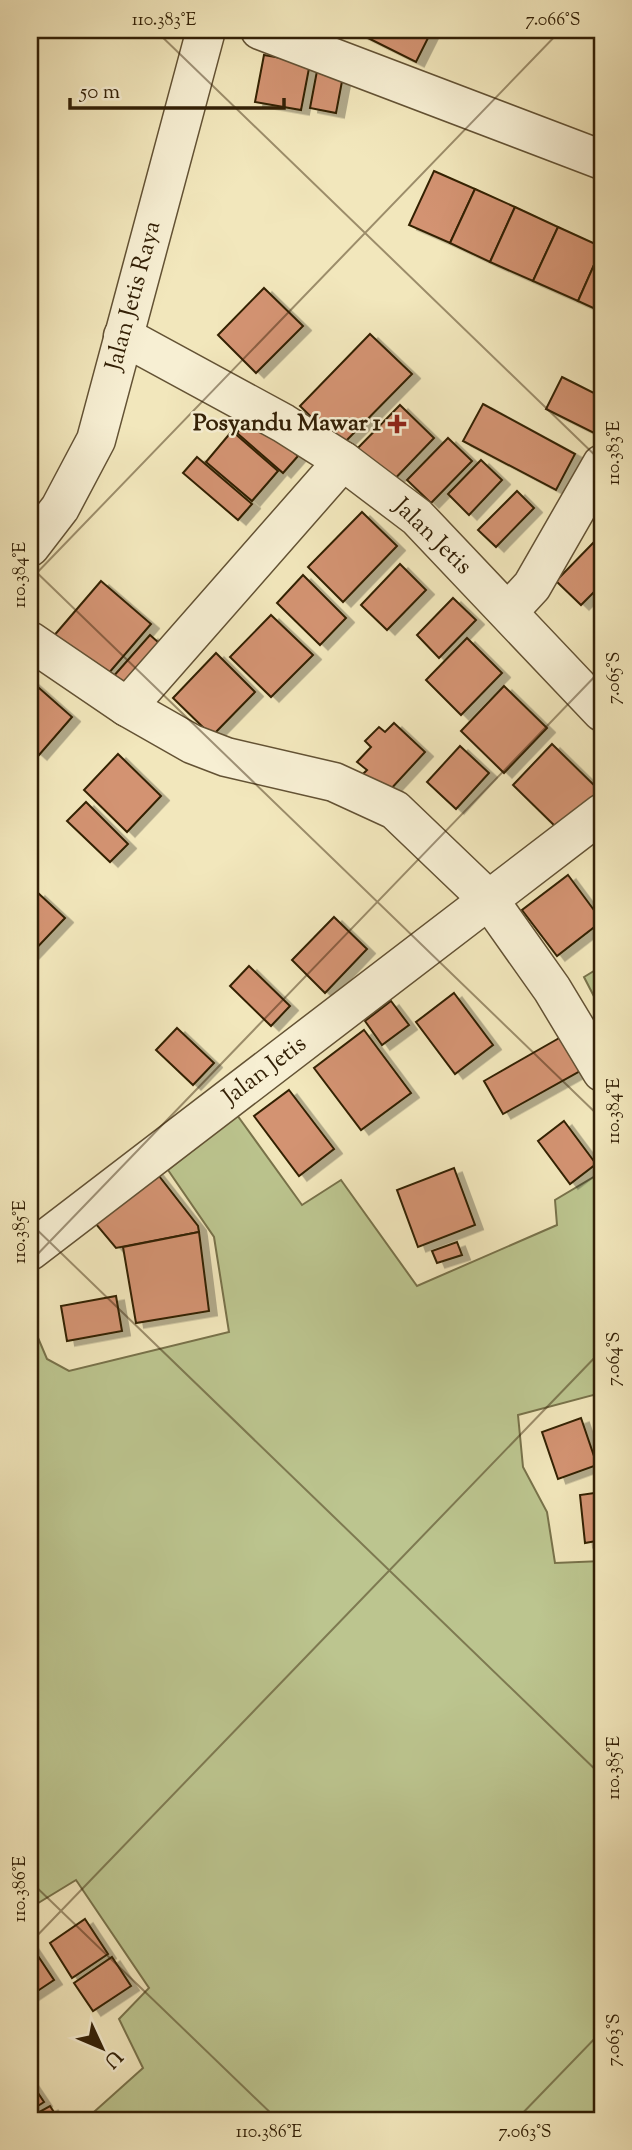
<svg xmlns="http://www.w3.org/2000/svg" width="632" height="2150" font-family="'Sorts Mill Goudy',serif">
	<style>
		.green { fill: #bcc58f; stroke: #78724a; stroke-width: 2 }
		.building { fill: #d39372; stroke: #332006; stroke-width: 2; filter: url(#shadow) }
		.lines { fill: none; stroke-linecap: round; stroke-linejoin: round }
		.minor-casing { stroke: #635234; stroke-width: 41 }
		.minor { stroke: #f7efd3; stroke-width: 38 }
		.ticks { fill: none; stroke: #332006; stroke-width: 2; stroke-opacity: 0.45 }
		.poi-dot { fill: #8f2418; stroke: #f7efd3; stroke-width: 2.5 }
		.labels { text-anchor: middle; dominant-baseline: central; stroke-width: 5; stroke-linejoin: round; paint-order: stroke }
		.street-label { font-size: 24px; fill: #332006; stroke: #f7efd3 }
		.poi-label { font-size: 24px; font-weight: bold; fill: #332006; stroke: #f7efd3; text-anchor: end }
		.neatline { fill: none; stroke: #332006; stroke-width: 2.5 }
		.ticks-label { font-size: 18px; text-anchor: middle; fill: #332006 }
	</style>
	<defs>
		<filter id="shadow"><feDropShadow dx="8" dy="4.5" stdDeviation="0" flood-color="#0004"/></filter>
	</defs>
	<rect width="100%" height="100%" fill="#f2e7bc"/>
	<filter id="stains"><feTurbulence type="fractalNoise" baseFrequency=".00286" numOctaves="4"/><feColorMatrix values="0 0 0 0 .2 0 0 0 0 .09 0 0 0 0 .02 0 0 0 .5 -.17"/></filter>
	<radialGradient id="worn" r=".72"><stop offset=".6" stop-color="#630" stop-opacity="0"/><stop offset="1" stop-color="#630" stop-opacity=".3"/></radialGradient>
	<g class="green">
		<polygon points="602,966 602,1012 584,977"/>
		<polygon points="237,1115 302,1205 341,1180 417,1286 557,1225 555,1200 602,1172 602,1404 593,1395 518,1415 523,1467 547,1512 555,1563 602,1561 602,2120 85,2120 143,2068 119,2019 149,1988 76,1880 30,1908 30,1319 47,1359 69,1371 229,1332 214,1237 168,1170"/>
	</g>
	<g class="building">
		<polygon points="362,30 432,30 416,62 360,34"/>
		<polygon points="264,55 310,63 301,110 255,102"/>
		<polygon points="317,71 343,76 336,113 310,108"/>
		<polygon points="434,171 475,189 450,243 409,225"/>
		<polygon points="475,189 515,207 490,262 450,243"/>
		<polygon points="515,207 558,227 533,281 490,262"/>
		<polygon points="558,227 602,247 578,301 533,281"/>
		<polygon points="602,247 602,312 578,301"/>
		<polygon points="264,288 303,326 256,373 218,335"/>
		<polygon points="370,334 412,374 341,446 300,406"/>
		<polygon points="562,377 602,397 602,437 546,409"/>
		<polygon points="483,404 575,454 556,490 463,441"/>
		<polygon points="400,405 434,438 386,488 351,455"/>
		<polygon points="252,416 298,456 283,473 237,433"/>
		<polygon points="232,431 278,471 252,501 206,462"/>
		<polygon points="448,438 472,461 431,503 407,480"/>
		<polygon points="197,457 252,504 238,520 183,473"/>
		<polygon points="481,460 502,480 469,515 448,494"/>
		<polygon points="517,491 534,508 496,547 478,530"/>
		<polygon points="362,512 397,546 343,602 308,567"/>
		<polygon points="595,541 602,548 602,584 581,605 556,581"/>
		<polygon points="400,564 426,590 387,630 361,605"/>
		<polygon points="303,575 346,618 320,645 277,603"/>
		<polygon points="101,581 151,624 102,681 52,638"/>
		<polygon points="453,598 476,620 439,658 417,635"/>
		<polygon points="271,615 313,655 271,697 230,657"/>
		<polygon points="150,635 167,650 130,694 112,678"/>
		<polygon points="467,638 502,673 461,715 426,680"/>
		<polygon points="216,653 255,692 212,736 173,698"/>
		<polygon points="30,680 72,717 39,755 30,747"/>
		<polygon points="504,686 547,728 504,773 461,731"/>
		<polygon points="394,723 425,752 389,791 359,778 367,770 357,762 371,747 365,741 379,727 385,732"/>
		<polygon points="552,744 600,791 561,832 513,785"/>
		<polygon points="460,746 489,773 456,809 427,782"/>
		<polygon points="118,754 161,796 127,832 84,790"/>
		<polygon points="86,802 128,844 110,862 67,821"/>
		<polygon points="568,875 602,921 557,956 522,910"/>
		<polygon points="37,892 65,918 30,955 30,900"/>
		<polygon points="334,917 367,949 325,993 292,960"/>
		<polygon points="249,966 290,1006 271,1026 230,986"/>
		<polygon points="454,993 493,1045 455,1074 416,1022"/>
		<polygon points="391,1001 409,1025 382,1045 365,1021"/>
		<polygon points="177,1028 214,1063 193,1085 156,1050"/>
		<polygon points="364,1030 411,1093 361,1130 314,1068"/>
		<polygon points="561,1037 580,1071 503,1114 484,1081"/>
		<polygon points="289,1090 334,1149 299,1176 254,1116"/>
		<polygon points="564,1121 596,1164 570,1184 538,1141"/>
		<polygon points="152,1167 198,1226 199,1232 116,1248 90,1217"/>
		<polygon points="454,1168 475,1225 418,1247 397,1190"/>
		<polygon points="199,1232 209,1311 136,1323 123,1247"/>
		<polygon points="457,1242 462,1255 437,1263 432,1251"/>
		<polygon points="116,1296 122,1331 67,1341 61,1306"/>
		<polygon points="581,1418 597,1465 558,1479 542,1432"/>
		<polygon points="602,1492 602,1540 585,1543 580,1495"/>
		<polygon points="85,1919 108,1954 72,1978 50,1943"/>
		<polygon points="30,1944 54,1980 30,1996"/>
		<polygon points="112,1957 131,1986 93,2011 74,1983"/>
		<polygon points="30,2081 44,2102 30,2111"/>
		<polygon points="50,2106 59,2120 30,2120 30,2117"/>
	</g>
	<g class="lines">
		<g class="minor-casing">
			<g id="minor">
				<polyline points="260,30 602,160"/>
				<polyline points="123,336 283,423 343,461 417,517 602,712"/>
				<polyline points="30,547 60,508 96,440 206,30"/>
				<polyline points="508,612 532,586 602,464"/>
				<polyline points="30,641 127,707 343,461"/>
				<polyline points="127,707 192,744 226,757 334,782 395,810 489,900 552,989 602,1072"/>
				<polyline points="30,1251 602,813"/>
			</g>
		</g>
		<use href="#minor" class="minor"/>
	</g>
	<path class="ticks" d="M155,30L602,462M30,566L602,1119M30,580L561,30M30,1223L602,1776M30,1262L602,669M30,1881L278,2120M30,1943L602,1350M516,2120L602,2031"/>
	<path class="poi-dot" d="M393.5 413.5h7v7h7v7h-7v7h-7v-7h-7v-7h7z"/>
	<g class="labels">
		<g class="street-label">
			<text transform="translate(134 296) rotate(-75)">Jalan Jetis Raya</text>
			<text transform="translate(432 537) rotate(44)">Jalan Jetis</text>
			<text transform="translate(265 1071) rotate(-37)">Jalan Jetis</text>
		</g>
		<g class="poi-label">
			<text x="381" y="424">Posyandu Mawar 1</text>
		</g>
	</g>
	<rect width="632" height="2150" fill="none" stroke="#f2e7bc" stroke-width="77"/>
	<g transform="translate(102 2048) rotate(134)" stroke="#f7efd3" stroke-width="5" paint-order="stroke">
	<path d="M0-5L12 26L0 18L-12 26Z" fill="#332006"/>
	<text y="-10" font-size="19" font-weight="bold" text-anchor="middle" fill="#332006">U</text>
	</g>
	<path d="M70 98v10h214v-10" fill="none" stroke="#332006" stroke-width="3.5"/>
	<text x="80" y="98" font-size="21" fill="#332006" stroke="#f7efd3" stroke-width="5" paint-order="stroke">50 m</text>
	<rect x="38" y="38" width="556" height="2074" class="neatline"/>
	<g class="ticks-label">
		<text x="164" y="25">110.383°E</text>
		<text x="553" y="25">7.066°S</text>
		<text transform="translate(613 453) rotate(-90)" y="6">110.383°E</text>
		<text transform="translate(19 575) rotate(-90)" y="6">110.384°E</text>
		<text transform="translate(613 678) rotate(-90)" y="6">7.065°S</text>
		<text transform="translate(613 1111) rotate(-90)" y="6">110.384°E</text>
		<text transform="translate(19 1232) rotate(-90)" y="6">110.385°E</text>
		<text transform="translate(613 1359) rotate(-90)" y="6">7.064°S</text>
		<text transform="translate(613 1768) rotate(-90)" y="6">110.385°E</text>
		<text transform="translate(19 1889) rotate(-90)" y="6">110.386°E</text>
		<text transform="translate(613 2040) rotate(-90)" y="6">7.063°S</text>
		<text x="269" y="2137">110.386°E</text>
		<text x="525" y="2137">7.063°S</text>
	</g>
	<rect width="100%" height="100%" filter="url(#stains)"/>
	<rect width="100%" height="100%" fill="url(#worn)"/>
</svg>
